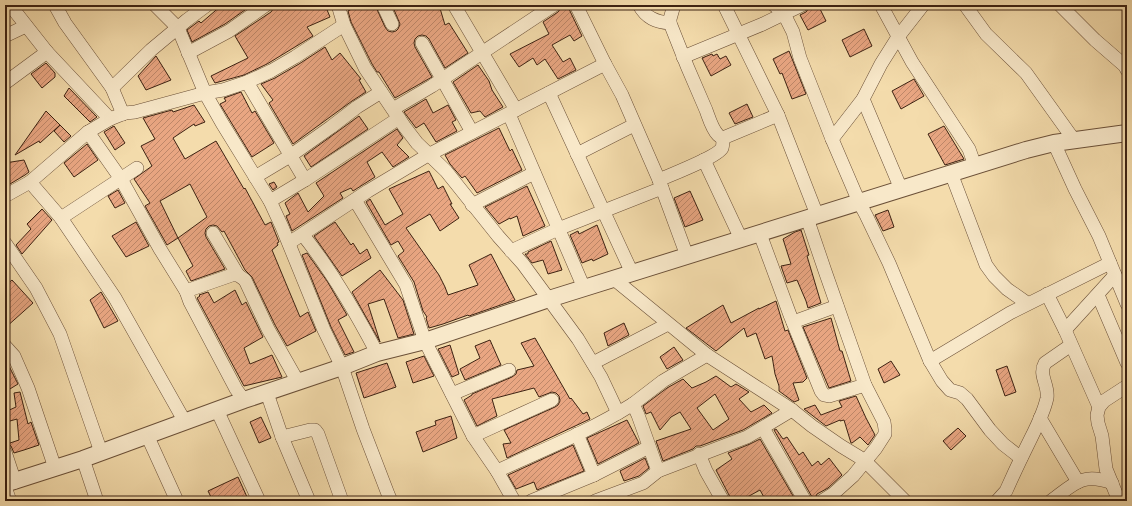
<svg xmlns="http://www.w3.org/2000/svg" width="1132" height="506" font-family="'EB Garamond',serif">
	<style>
		.building { fill: url(#building-hatch); stroke: #3d2212; fill-rule: evenodd }
		.lines { fill: none; stroke-linecap: round; stroke-linejoin: round }
		.minor-casing { stroke: #6b5038; stroke-width: 14 }
		.tertiary-casing { stroke: #6b5038; stroke-width: 18 }
		.minor { stroke: #f8e8c9; stroke-width: 13 }
		.tertiary { stroke: #f8e8c9; stroke-width: 16 }
	</style>
	<defs>
		<pattern id="building-hatch" width="6" height="6" patternUnits="userSpaceOnUse"><rect width="6" height="6" fill="#e9a682"/><path d="M-1 1l2-2M0 6l6-6M5 7l2-2" fill="none" stroke="#be8769"/></pattern>
	</defs>
	<rect width="100%" height="100%" fill="#f4dcac"/>
	<filter id="stains"><feTurbulence type="fractalNoise" baseFrequency=".005" numOctaves="4"/><feColorMatrix values="0 0 0 0 .2 0 0 0 0 .09 0 0 0 0 .02 0 0 0 .5 -.17"/></filter>
	<radialGradient id="worn" r=".72"><stop offset=".6" stop-color="#630" stop-opacity="0"/><stop offset="1" stop-color="#630" stop-opacity=".3"/></radialGradient>
	<g class="building">
		<polygon points="222,5 252,5 225,24 192,42 187,30 199,21 201,23"/>
		<polygon points="274,5 325,5 330,17 307,27 313,36 267,64 244,75 215,83 211,76 248,58 235,36 271,12 273,9"/>
		<polygon points="359,5 375,5 385,27 388,31 392,32 396,31 398,29 400,24 392,5 439,5 445,25 449,23 468,53 445,68 429,39 426,36 422,35 418,36 415,39 414,43 415,47 432,77 395,98 379,72 377,72 372,64 351,22 348,11"/>
		<polygon points="563,5 568,5 569,9 582,36 574,41 570,35 552,45 563,62 570,58 576,70 558,79 545,59 537,65 533,58 519,67 510,54 549,34 543,22 558,12"/>
		<polygon points="816,5 818,5 826,21 808,30 800,15 806,12 809,8"/>
		<polygon points="864,29 872,46 850,57 842,40"/>
		<polygon points="325,47 332,60 340,53 361,79 359,80 366,92 352,101 293,144 269,103 273,100 261,84 275,78 299,64"/>
		<polygon points="789,51 806,94 792,99 782,73 780,74 773,59"/>
		<polygon points="712,54 713,56 717,54 720,59 726,56 731,65 711,76 702,58"/>
		<polygon points="156,56 171,80 146,90 138,76"/>
		<polygon points="46,63 55,73 55,77 42,88 31,74"/>
		<polygon points="478,65 489,81 492,90 503,107 485,117 480,111 471,113 453,82"/>
		<polygon points="914,79 924,96 901,109 892,91"/>
		<polygon points="69,88 97,117 90,122 64,96"/>
		<polygon points="241,92 252,113 255,111 274,143 252,157 220,104 226,101 224,98"/>
		<polygon points="426,99 433,113 448,105 456,120 452,122 457,131 436,142 424,123 416,128 404,112"/>
		<polygon points="747,104 753,117 735,124 729,113"/>
		<path d="M194,105L205,122L195,126L194,124L173,138L185,159L216,141L244,189L245,188L265,225L271,222L279,242L277,243L278,245L272,250L287,286L300,317L308,312L316,331L287,346L275,325L252,277L245,270L224,231L222,232L217,226L213,225L209,226L206,229L205,233L206,237L225,269L191,281L186,271L193,266L178,238L167,245L145,206L150,203L134,179L152,166L141,146L155,139L143,118L172,110L173,112ZM190,184L207,217L178,238L160,201Z"/>
		<polygon points="46,111 60,125 40,143 39,141 15,155"/>
		<polygon points="359,116 368,129 311,167 304,156"/>
		<polygon points="60,125 71,136 64,142 54,131"/>
		<polygon points="114,126 125,143 115,150 104,132"/>
		<polygon points="944,126 964,159 945,165 928,134"/>
		<polygon points="499,128 510,151 512,149 522,170 477,193 465,176 462,178 450,164 445,155"/>
		<polygon points="397,129 403,138 397,145 409,157 393,167 382,152 367,162 375,177 353,191 351,188 340,193 343,198 292,231 286,216 290,214 285,203 298,193 308,212 324,196 316,183"/>
		<polygon points="87,144 98,160 74,177 64,163"/>
		<polygon points="24,160 29,172 25,175 5,187 5,163"/>
		<polygon points="429,171 438,189 443,186 452,204 450,204 459,218 440,231 430,214 406,228 439,275 445,287 448,295 478,285 469,265 491,254 515,300 469,316 468,315 443,324 429,328 426,318 427,317 423,311 414,282 398,256 404,251 398,241 391,245 366,202 370,199 385,225 403,214 389,189"/>
		<polygon points="274,182 277,187 273,190 269,184"/>
		<polygon points="527,186 545,226 523,236 517,216 510,219 510,218 499,224 485,207"/>
		<polygon points="118,190 125,203 115,208 108,196"/>
		<polygon points="690,191 703,220 685,227 674,198"/>
		<polygon points="42,209 52,220 22,254 16,245 31,229 27,224"/>
		<polygon points="888,210 894,227 883,231 875,215"/>
		<polygon points="136,222 149,246 126,257 112,236"/>
		<polygon points="335,222 351,245 353,243 360,254 367,249 371,258 342,276 314,236"/>
		<polygon points="597,225 608,254 593,261 592,259 582,263 570,235 578,231 579,234"/>
		<polygon points="801,230 809,255 807,256 821,303 808,308 806,301 797,280 787,283 781,266 791,264 783,239 795,232"/>
		<polygon points="551,241 562,270 548,274 543,260 532,263 525,254 528,254 528,252"/>
		<polygon points="307,253 327,281 347,315 338,320 354,352 345,355 331,327 302,255"/>
		<polygon points="380,270 403,300 414,334 398,338 384,299 368,304 380,342 352,292"/>
		<polygon points="12,280 33,303 5,328 5,286"/>
		<polygon points="235,290 242,305 246,302 263,337 244,348 250,364 272,355 282,377 244,386 197,298 200,296 199,295 208,292 214,303"/>
		<polygon points="101,292 118,321 104,328 90,300"/>
		<polygon points="776,301 785,331 788,330 807,378 803,382 793,383 799,400 794,402 779,391 779,386 775,374 772,356 765,359 756,333 747,337 744,328 716,351 686,328 723,305 731,323 759,308 759,309"/>
		<polygon points="831,318 840,351 842,351 851,381 829,388 803,327"/>
		<polygon points="624,323 629,335 608,346 604,333"/>
		<polygon points="535,338 570,399 571,398 583,414 587,412 590,419 507,458 503,444 511,443 504,430 555,407 558,405 560,401 559,396 556,393 552,392 539,397 534,388 492,399 497,416 477,426 464,400 472,395 472,394 512,377 516,374 517,370 534,366 521,343"/>
		<polygon points="490,340 501,365 465,380 460,369 480,358 475,346"/>
		<polygon points="450,345 459,374 452,377 438,349"/>
		<polygon points="674,347 683,360 667,369 660,357"/>
		<polygon points="424,356 434,376 413,383 406,362"/>
		<polygon points="5,358 18,384 5,392"/>
		<polygon points="891,361 900,375 884,383 878,369"/>
		<polygon points="387,363 396,387 364,398 356,373"/>
		<polygon points="1007,366 1016,392 1005,396 996,370"/>
		<path d="M716,376L731,387L736,384L749,392L739,399L751,412L764,405L772,413L743,430L700,446H696L693,449L663,461L656,441L691,429L680,412L671,417L660,430L651,412L646,414L643,406L667,388L683,379L692,388L706,382ZM715,394L729,419L713,430L697,408Z"/>
		<polygon points="20,392 28,424 31,422 39,445 24,450 14,453 11,446 7,444 19,440 17,419 10,421 5,415 5,412 16,407 14,393"/>
		<polygon points="856,396 866,418 875,435 868,445 860,437 852,443 851,443 844,420 840,421 840,420 826,426 804,409 815,405 821,415 842,407 839,401"/>
		<polygon points="451,416 457,438 423,452 416,432 436,425 435,421"/>
		<polygon points="261,417 271,438 259,443 250,422"/>
		<polygon points="627,420 639,443 598,464 587,438"/>
		<polygon points="958,428 966,436 951,450 943,441"/>
		<polygon points="776,429 783,439 787,437 799,455 803,452 812,466 818,461 821,465 829,458 842,475 828,488 817,494 815,498 814,501 813,501 812,497 774,430"/>
		<polygon points="760,439 796,501 766,501 760,490 740,501 731,501 730,497 716,470 732,459 728,453 750,444"/>
		<polygon points="573,445 584,471 537,490 534,482 516,489 508,475"/>
		<polygon points="645,458 649,468 639,476 624,481 620,471"/>
		<polygon points="238,477 247,497 239,501 213,501 208,491"/>
	</g>
	<g class="lines">
		<g class="minor-casing">
			<g id="minor">
				<polyline points="10,5 47,52 110,119"/>
				<polyline points="55,5 65,23 112,88 151,50 187,20 207,5"/>
				<polyline points="155,5 178,28 205,93 222,123 270,201 282,227 324,330 342,367 363,429 388,494 391,501"/>
				<polyline points="338,5 344,25 365,68 404,126 417,143 446,171 498,236 523,264 578,339 601,377 618,413"/>
				<polyline points="383,5 392,24"/>
				<polyline points="454,5 516,110"/>
				<polyline points="576,5 605,64 622,95 659,180 687,256"/>
				<path d="M639,5C646,18 656,22 670,23"/>
				<path d="M674,5L670,19V23C681,52 693,81 706,110C709,118 712,129 718,135C720,137 721,137 723,138L778,115"/>
				<polyline points="724,5 778,115 817,215"/>
				<polyline points="774,5 784,14 793,32 800,58 832,139 859,202 866,215 889,263 930,361 942,381 950,390 960,393 967,399 990,430 1003,444 1021,458"/>
				<polyline points="881,5 912,62 969,149 975,166"/>
				<polyline points="965,5 986,34 1026,73 1074,140"/>
				<polyline points="1060,5 1095,40 1125,66 1127,70"/>
				<polyline points="5,36 26,26"/>
				<polyline points="422,43 472,132"/>
				<polyline points="188,53 229,31 266,5"/>
				<polyline points="683,57 763,24 802,5"/>
				<polyline points="247,82 305,180"/>
				<polyline points="5,83 47,52"/>
				<polyline points="112,88 123,114"/>
				<polyline points="549,93 632,273"/>
				<polyline points="863,99 901,189"/>
				<polyline points="393,109 432,86 554,5"/>
				<polyline points="509,114 584,288"/>
				<polyline points="88,132 121,179 160,249 186,291 190,302 236,389 244,400"/>
				<polyline points="832,139 863,99 881,64 898,37 923,5"/>
				<polyline points="1054,143 1075,189 1099,236 1127,304"/>
				<polyline points="577,154 634,125"/>
				<polyline points="704,160 741,239"/>
				<polyline points="951,173 986,265 994,276 1007,289 1027,303"/>
				<polyline points="255,177 290,156 331,127 357,107 381,92"/>
				<path d="M659,180C670,175 717,157 722,148C723,145 723,141 723,138"/>
				<polyline points="30,182 61,218 115,298 185,422"/>
				<polyline points="5,196 30,182 88,132 110,119 125,113 135,112 205,93 223,90 247,82 271,71 295,57 344,25"/>
				<polyline points="355,200 406,285 425,341 473,436 497,471 514,501"/>
				<polyline points="270,201 305,180 399,118"/>
				<polyline points="472,205 534,173"/>
				<polyline points="61,218 137,168"/>
				<polyline points="807,218 825,271 865,385 884,422 885,429 885,434 876,448 853,476 833,494 822,501"/>
				<polyline points="213,233 238,275"/>
				<polyline points="760,234 790,315 821,391 824,395 829,396 865,385"/>
				<path d="M303,235C332,271 355,311 377,353"/>
				<polyline points="5,243 36,288 60,334 101,452"/>
				<polyline points="289,243 368,191 428,155 605,64"/>
				<polyline points="511,251 558,229 662,188"/>
				<polyline points="614,279 707,355 792,410 812,426 841,446 864,460 905,501"/>
				<polyline points="186,291 232,275 238,275 245,280 268,329 298,382"/>
				<polyline points="1047,294 1065,330 1099,407"/>
				<polyline points="1098,295 1127,363"/>
				<polyline points="793,322 837,306"/>
				<polyline points="1065,330 1115,275"/>
				<polyline points="5,346 14,356 28,388 55,468"/>
				<polyline points="930,361 1010,313 1110,263"/>
				<polyline points="593,363 668,324"/>
				<polyline points="267,393 282,437 309,501"/>
				<polyline points="452,394 509,370"/>
				<polyline points="633,404 663,381 707,355"/>
				<polyline points="217,410 259,501"/>
				<polyline points="1040,418 1078,482"/>
				<polyline points="763,428 805,501"/>
				<polyline points="577,434 594,475"/>
				<polyline points="147,435 177,501"/>
				<polyline points="473,436 552,400"/>
				<polyline points="282,437 310,430 315,430 318,434 342,501"/>
				<polyline points="5,452 15,482"/>
				<polyline points="699,454 706,471 723,501"/>
				<polyline points="83,459 97,501"/>
				<path d="M497,471C543,450 590,431 633,404L638,415L658,471"/>
				<polyline points="5,487 10,501"/>
				<polyline points="531,501 594,475 649,447"/>
				<polyline points="595,501 643,483 658,471 747,437 792,410"/>
				<path d="M997,501L1006,491C1014,473 1022,456 1031,438C1037,426 1044,412 1047,398C1049,385 1038,375 1045,363L1071,345"/>
				<path d="M1051,501C1074,484 1082,472 1112,483"/>
				<polyline points="1119,501 1106,469 1102,436 1098,423 1097,415 1099,407 1104,401 1127,386"/>
			</g>
		</g>
		<g class="tertiary-casing">
			<polyline id="tertiary" points="5,484 83,459 244,400 342,367 377,353 425,341 549,299 1026,150 1054,143 1127,133"/>
		</g>
		<use href="#minor" class="minor"/>
		<use href="#tertiary" class="tertiary"/>
	</g>
	<rect width="1132" height="506" fill="none" stroke="#f4dcac" stroke-width="20"/>
	<rect x="6" y="6" width="1120" height="494" fill="none" stroke="#3d2212" stroke-width="2"/>
	<rect x="10" y="10" width="1112" height="486" fill="none" stroke="#3d2212"/>
	<rect width="100%" height="100%" filter="url(#stains)"/>
	<rect width="100%" height="100%" fill="url(#worn)"/>
</svg>
